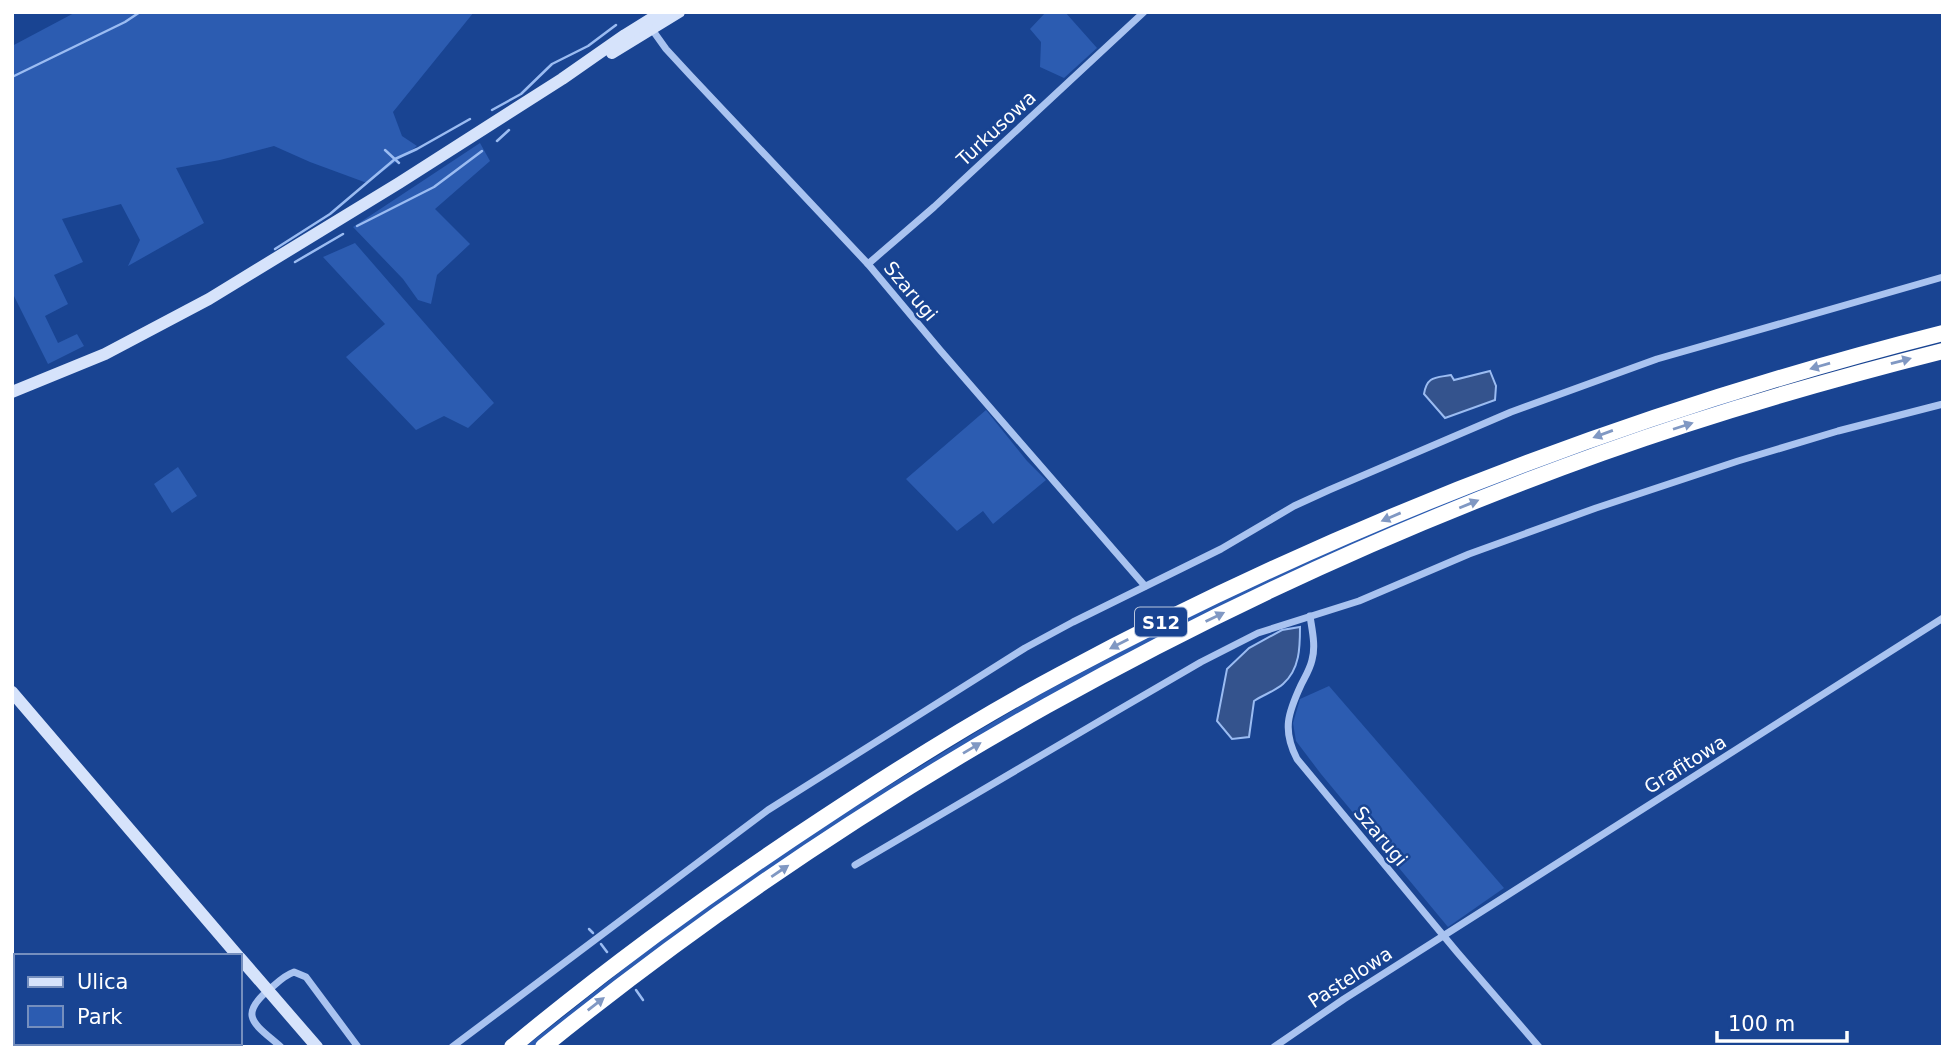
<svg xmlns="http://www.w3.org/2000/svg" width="1955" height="1059" font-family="'DejaVu Sans',sans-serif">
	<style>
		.green { fill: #2c5cb1 }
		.water { fill: #34538d; stroke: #9bbcf2; stroke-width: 2 }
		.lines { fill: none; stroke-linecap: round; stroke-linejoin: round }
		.stream { stroke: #9bbcf2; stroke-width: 2.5 }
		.street { stroke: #a9c3f0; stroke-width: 7 }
		.secondary { stroke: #d6e3fb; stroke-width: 12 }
		.highway { stroke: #fff; stroke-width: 16 }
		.oneway { fill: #8098c3 }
		.labels { text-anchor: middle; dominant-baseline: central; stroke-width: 5; stroke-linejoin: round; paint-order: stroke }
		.shield { fill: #194492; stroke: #bac7de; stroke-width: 2 }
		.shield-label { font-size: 18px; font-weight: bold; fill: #fff }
		.street-label { font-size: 19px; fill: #fff; stroke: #194492 }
	</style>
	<rect width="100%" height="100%" fill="#194492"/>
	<g class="green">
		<polygon points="76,12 474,12 393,112 402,136 417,146 367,183 310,162 274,146 220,160 176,168 204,223 128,266 140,240 121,204 62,219 83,262 54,275 68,304 45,316 58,343 77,334 84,346 48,364 12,292 12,46"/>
		<polygon points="1046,12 1065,12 1097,48 1064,78 1040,67 1041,42 1030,29"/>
		<polygon points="480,143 490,161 435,209 470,244 437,275 431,304 418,300 403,279 353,227"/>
		<polygon points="355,243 494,403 468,428 444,416 416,430 346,357 385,324 323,257"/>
		<polygon points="1738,396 1740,402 1506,483 980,737 536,1047 525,1047 669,933 744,880 844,813 978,731 1039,695 1186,617 1319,554 1505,476"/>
		<polygon points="986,410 1027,461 1046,480 993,524 983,511 957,531 906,479"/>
		<polygon points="178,467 197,496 172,513 154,484"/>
		<polygon points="1329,686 1504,888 1448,927 1321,774 1296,741 1293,723 1300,699"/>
	</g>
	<g class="water">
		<path d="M1490,371L1496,386L1495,400L1445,418L1424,394C1427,376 1435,378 1451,375L1454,380Z"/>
		<path d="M1300,627C1300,647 1300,669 1283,684C1275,691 1263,695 1254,701L1249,737L1232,739L1217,721L1227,669L1249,648L1282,630Z"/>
	</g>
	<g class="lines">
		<g class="stream">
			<polyline points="12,77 125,22 140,12"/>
			<polyline points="492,110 521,94 552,64 588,46 616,25"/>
			<polyline points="497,141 509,130"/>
			<polyline points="385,150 399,163"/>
			<polyline points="357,226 434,187 482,151"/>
			<polyline points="275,249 330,214 395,159 417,149 470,119"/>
			<polyline points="295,262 343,234"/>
			<polyline points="589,929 593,933"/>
			<polyline points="601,944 607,952"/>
			<polyline points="636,990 643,1000"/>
		</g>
		<g class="street">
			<polyline points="651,28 666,49 690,75 868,264 940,350 1145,586"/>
			<polyline points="868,264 934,207 1144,12"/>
			<path d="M1310,616C1312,630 1316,646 1312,660C1310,669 1305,677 1301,685C1288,713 1282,730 1297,759L1457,952L1539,1047"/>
			<polyline points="855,865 1115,712 1201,662 1258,633 1359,601 1469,554 1596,508 1738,461 1838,431 1943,404"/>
			<path d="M281,1047C255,1024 236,1016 271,988C278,982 285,975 294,972L306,977L358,1047"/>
			<polyline points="452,1047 768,810 1025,648 1073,622 1221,549 1294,506 1329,490 1511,412 1657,359 1943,277"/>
			<polyline points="1274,1047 1344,999 1943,618"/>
		</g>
		<g class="secondary">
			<polyline points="612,53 679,12"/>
			<polyline points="12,392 105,354 209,299 399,183 562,79 625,35 662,12"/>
			<polyline points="12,692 238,956"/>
			<polyline points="240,958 317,1047"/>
		</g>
		<g class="highway">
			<path d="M512,1047C612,964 717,888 825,817C902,766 980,717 1061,674C1341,524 1635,411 1943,333"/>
			<path d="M543,1047C859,791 1219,590 1602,453C1714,413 1828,380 1943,351"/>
		</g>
	</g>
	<defs><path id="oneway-solid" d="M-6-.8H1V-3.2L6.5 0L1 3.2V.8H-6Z" transform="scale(1.75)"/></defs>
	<g class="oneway">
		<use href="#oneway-solid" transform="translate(1901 361) rotate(-15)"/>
		<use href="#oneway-solid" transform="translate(1820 366) rotate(164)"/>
		<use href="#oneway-solid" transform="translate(1683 426) rotate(-18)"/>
		<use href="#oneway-solid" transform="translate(1603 434) rotate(160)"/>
		<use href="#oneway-solid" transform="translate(1469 504) rotate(-22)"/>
		<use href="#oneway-solid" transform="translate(1391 517) rotate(157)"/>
		<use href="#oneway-solid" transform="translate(1215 617) rotate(-26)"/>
		<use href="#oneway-solid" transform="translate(1119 644) rotate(153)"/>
		<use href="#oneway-solid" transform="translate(972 748) rotate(-31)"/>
		<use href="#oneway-solid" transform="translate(780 871) rotate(-34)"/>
		<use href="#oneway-solid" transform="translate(596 1004) rotate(-38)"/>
	</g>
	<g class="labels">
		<rect class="shield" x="1135" y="607.5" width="52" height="29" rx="5"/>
		<g class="shield-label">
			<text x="1161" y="622">S12</text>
		</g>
		<g class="street-label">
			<text transform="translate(996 128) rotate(-43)">Turkusowa</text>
			<text transform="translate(911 291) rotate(50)">Szarugi</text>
			<text transform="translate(1685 764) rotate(-32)">Grafitowa</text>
			<text transform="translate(1381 836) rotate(50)">Szarugi</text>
			<text transform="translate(1350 977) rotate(-33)">Pastelowa</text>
		</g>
	</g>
	<rect width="1955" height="1059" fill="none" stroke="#ffffff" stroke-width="28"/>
	<rect x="14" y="954" width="228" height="91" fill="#194492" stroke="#758fbe" stroke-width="2"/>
	<rect x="28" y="977" width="35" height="10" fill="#d6e3fb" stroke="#758fbe" stroke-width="2"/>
	<text x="77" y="989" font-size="21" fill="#ffffff">Ulica</text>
	<rect x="28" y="1006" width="35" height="21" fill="#2c5cb1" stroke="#758fbe" stroke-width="2"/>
	<text x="77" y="1024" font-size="21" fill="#ffffff">Park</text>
	<path d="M1717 1031v10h130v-10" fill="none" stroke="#ffffff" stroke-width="3.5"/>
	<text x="1728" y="1031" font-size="21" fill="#ffffff" stroke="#194492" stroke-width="5" paint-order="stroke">100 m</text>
</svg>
